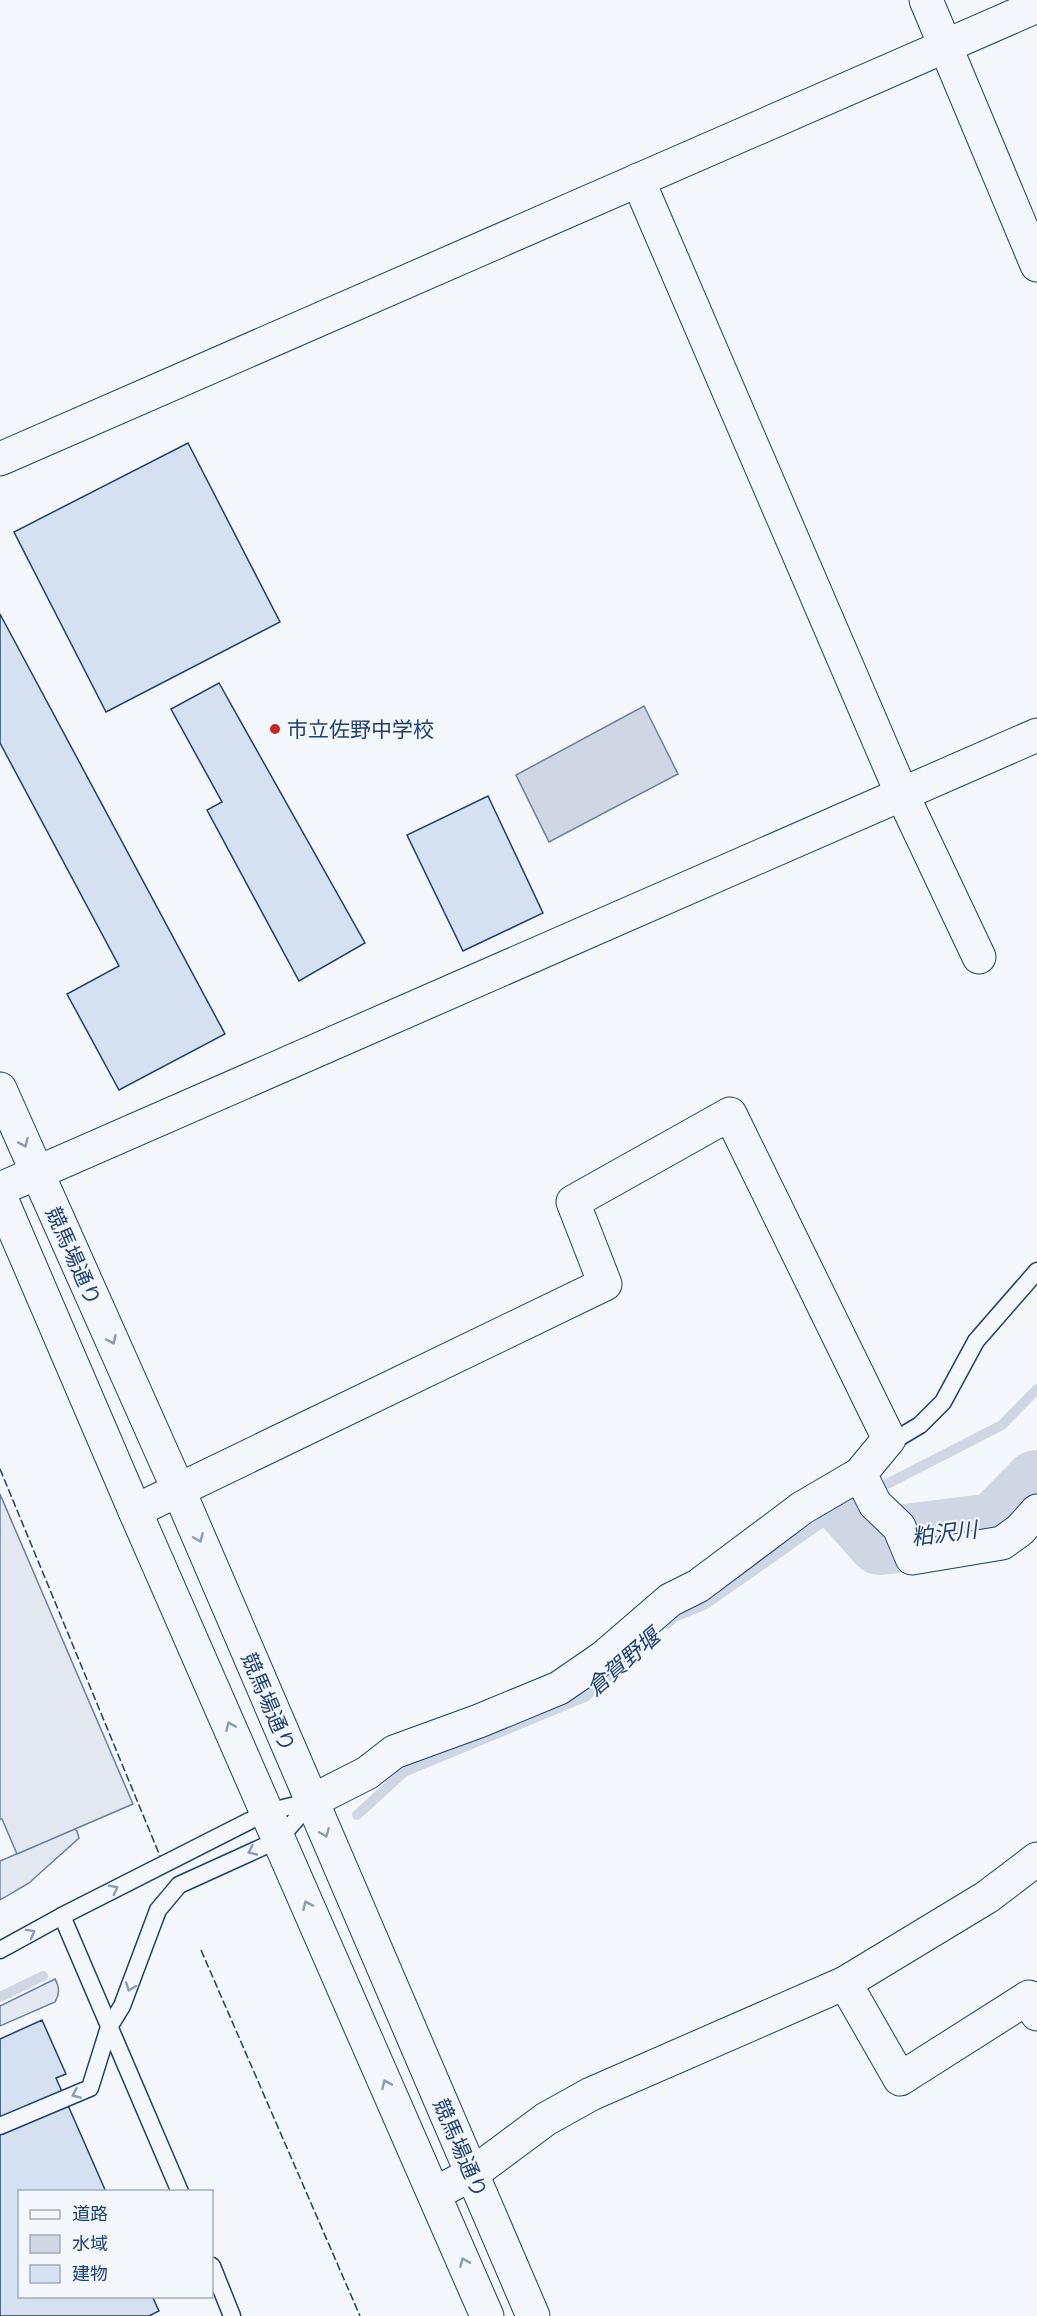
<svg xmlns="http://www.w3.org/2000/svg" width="1037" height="2316" font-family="'Titillium Web','Noto Sans JP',sans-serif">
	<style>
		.green { fill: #e3e9f0; stroke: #687fa3; stroke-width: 1.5 }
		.parking { fill: #e3e8f0; stroke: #687fa3; stroke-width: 1.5 }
		.water { fill: #cfd7e4; stroke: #687fa3; stroke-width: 1.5 }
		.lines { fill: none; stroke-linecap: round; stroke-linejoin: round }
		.stream { stroke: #cfd7e4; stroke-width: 10 }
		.river { stroke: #cfd7e4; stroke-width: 68 }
		.building { fill: #d5e0f0; stroke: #1d3f73; stroke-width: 1.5 }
		.lane-casing { stroke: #1d3f73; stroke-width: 19 }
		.street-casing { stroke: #1d3f73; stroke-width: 35 }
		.secondary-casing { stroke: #1d3f73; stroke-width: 35 }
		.lane { stroke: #f4f7fb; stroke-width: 16 }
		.street { stroke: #f4f7fb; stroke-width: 33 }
		.secondary { stroke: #f4f7fb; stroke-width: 33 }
		.fence { stroke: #1d3f73; stroke-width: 1.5; stroke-dasharray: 8 3; stroke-linecap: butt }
		.oneway { stroke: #889bb7 }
		.poi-dot { fill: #c62828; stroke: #f4f7fb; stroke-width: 2 }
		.labels { text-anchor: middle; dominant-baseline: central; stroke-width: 4.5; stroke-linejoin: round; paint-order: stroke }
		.poi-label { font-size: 21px; fill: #1d3f73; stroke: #f4f7fb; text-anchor: start }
		.street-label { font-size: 21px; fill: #1d3f73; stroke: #f4f7fb }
		.water-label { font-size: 22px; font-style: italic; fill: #1d3f73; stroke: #f4f7fb }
	</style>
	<rect width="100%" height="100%" fill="#f4f7fb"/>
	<g class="green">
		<polygon points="74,1829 77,1831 79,1838 29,1883 0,1900 0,1861"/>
		<path d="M55,1979C60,1987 60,1994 55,2002L0,2026V2006Z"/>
	</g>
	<polygon class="parking" points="0,1494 133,1804 17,1854 2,1819 0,1819"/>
	<polygon class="water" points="644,706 678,774 549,842 516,775"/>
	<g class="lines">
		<g class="stream">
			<polyline points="667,1624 674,1617 706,1604 848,1504 1002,1425 1037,1389"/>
			<polyline points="357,1815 404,1772 585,1697 653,1636"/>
			<polyline points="0,1997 43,1976"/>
		</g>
		<polyline class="river" points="848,1504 881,1541 995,1527 1037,1484"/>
	</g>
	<g class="building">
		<polygon points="188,443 280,622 106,712 14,532"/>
		<polygon points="0,614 225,1034 119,1090 67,994 119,966 0,743"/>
		<polygon points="219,683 365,943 299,981 207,810 222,802 171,709"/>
		<polygon points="488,796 543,913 463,951 407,835"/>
		<polygon points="42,2020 66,2074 56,2078 106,2192 20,2192 20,2296 152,2296 159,2311 149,2316 0,2316 0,2039"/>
	</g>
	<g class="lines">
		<g class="lane-casing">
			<g id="lane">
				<polyline points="885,1446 920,1425 943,1402 976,1341 1037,1271"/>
				<polyline points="62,1916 180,2192"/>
				<polyline points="0,1950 62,1916 267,1812 312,1801"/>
				<polyline points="0,2126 90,2088 109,2027 122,2006 158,1910 179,1885 278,1840 312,1801"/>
				<polyline points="212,2266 232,2316"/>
			</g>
		</g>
		<g class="street-casing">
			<g id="street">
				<polyline points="926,0 1037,265"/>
				<polyline points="638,180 901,792 979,957"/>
				<polyline points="0,459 1037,6"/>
				<polyline points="0,1189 1037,735"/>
				<polyline points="860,1474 875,1504 899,1527 912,1558 1002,1543 1020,1530 1037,1511"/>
				<polyline points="135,1511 605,1284 573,1202 730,1114 889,1439 860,1474 802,1508 698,1586 670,1600 604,1657 559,1688 479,1721 394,1752 367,1773 312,1801"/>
				<polyline points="845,1983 900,2079 1029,1997 1037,2014"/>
				<polyline points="434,2194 472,2174 546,2119 591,2094 845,1983 987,1897 1037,1859"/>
			</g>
		</g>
		<g class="secondary-casing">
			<g id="secondary">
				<polyline points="0,1089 179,1491 533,2316"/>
				<polyline points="0,1196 135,1511 487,2316"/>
			</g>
		</g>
		<use href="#lane" class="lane"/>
		<use href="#street" class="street"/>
		<use href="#secondary" class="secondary"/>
		<g class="fence">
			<polyline points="0,1469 160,1856"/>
			<polyline points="201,1950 360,2316"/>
		</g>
	</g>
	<defs><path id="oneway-chevron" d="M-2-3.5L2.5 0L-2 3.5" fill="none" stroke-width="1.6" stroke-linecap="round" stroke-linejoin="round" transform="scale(1.5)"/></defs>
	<g class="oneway">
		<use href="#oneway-chevron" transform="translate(24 1143) rotate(66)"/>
		<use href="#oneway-chevron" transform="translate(112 1340) rotate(66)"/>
		<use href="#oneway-chevron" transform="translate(199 1538) rotate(67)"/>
		<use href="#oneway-chevron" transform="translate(230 1726) rotate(-114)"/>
		<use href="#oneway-chevron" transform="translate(325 1833) rotate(67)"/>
		<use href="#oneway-chevron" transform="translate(252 1851) rotate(155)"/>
		<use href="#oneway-chevron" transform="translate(114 1889) rotate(-27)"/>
		<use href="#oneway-chevron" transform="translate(307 1905) rotate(-114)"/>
		<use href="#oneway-chevron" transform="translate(31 1933) rotate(-29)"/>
		<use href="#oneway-chevron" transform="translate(130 1987) rotate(110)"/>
		<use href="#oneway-chevron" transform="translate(386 2084) rotate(-114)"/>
		<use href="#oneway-chevron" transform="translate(76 2094) rotate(157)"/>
		<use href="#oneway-chevron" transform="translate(464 2262) rotate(-113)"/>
	</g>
	<circle class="poi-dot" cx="275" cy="729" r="6"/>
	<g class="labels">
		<g class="poi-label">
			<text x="287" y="729">市立佐野中学校</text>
		</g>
		<g class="street-label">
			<text transform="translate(74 1256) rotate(66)">競馬場通り</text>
			<text transform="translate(269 1702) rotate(67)">競馬場通り</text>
			<text transform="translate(461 2148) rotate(67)">競馬場通り</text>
		</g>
		<g class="water-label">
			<text transform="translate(944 1533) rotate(-7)">粕沢川</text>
			<text transform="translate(623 1662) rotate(-41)">倉賀野堰</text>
		</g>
	</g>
	<rect x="18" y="2190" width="195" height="108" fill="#f4f7fb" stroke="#9eadc5" stroke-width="1.5"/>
	<rect x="30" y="2210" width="30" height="9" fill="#f4f7fb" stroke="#9eadc5" stroke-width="1.5"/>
	<text x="72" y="2220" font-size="18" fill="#1d3f73">道路</text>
	<rect x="30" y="2235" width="30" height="18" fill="#cfd7e4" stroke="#9eadc5" stroke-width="1.5"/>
	<text x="72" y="2250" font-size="18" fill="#1d3f73">水域</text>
	<rect x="30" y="2265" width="30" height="18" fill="#d5e0f0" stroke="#9eadc5" stroke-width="1.5"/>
	<text x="72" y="2280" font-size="18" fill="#1d3f73">建物</text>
</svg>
